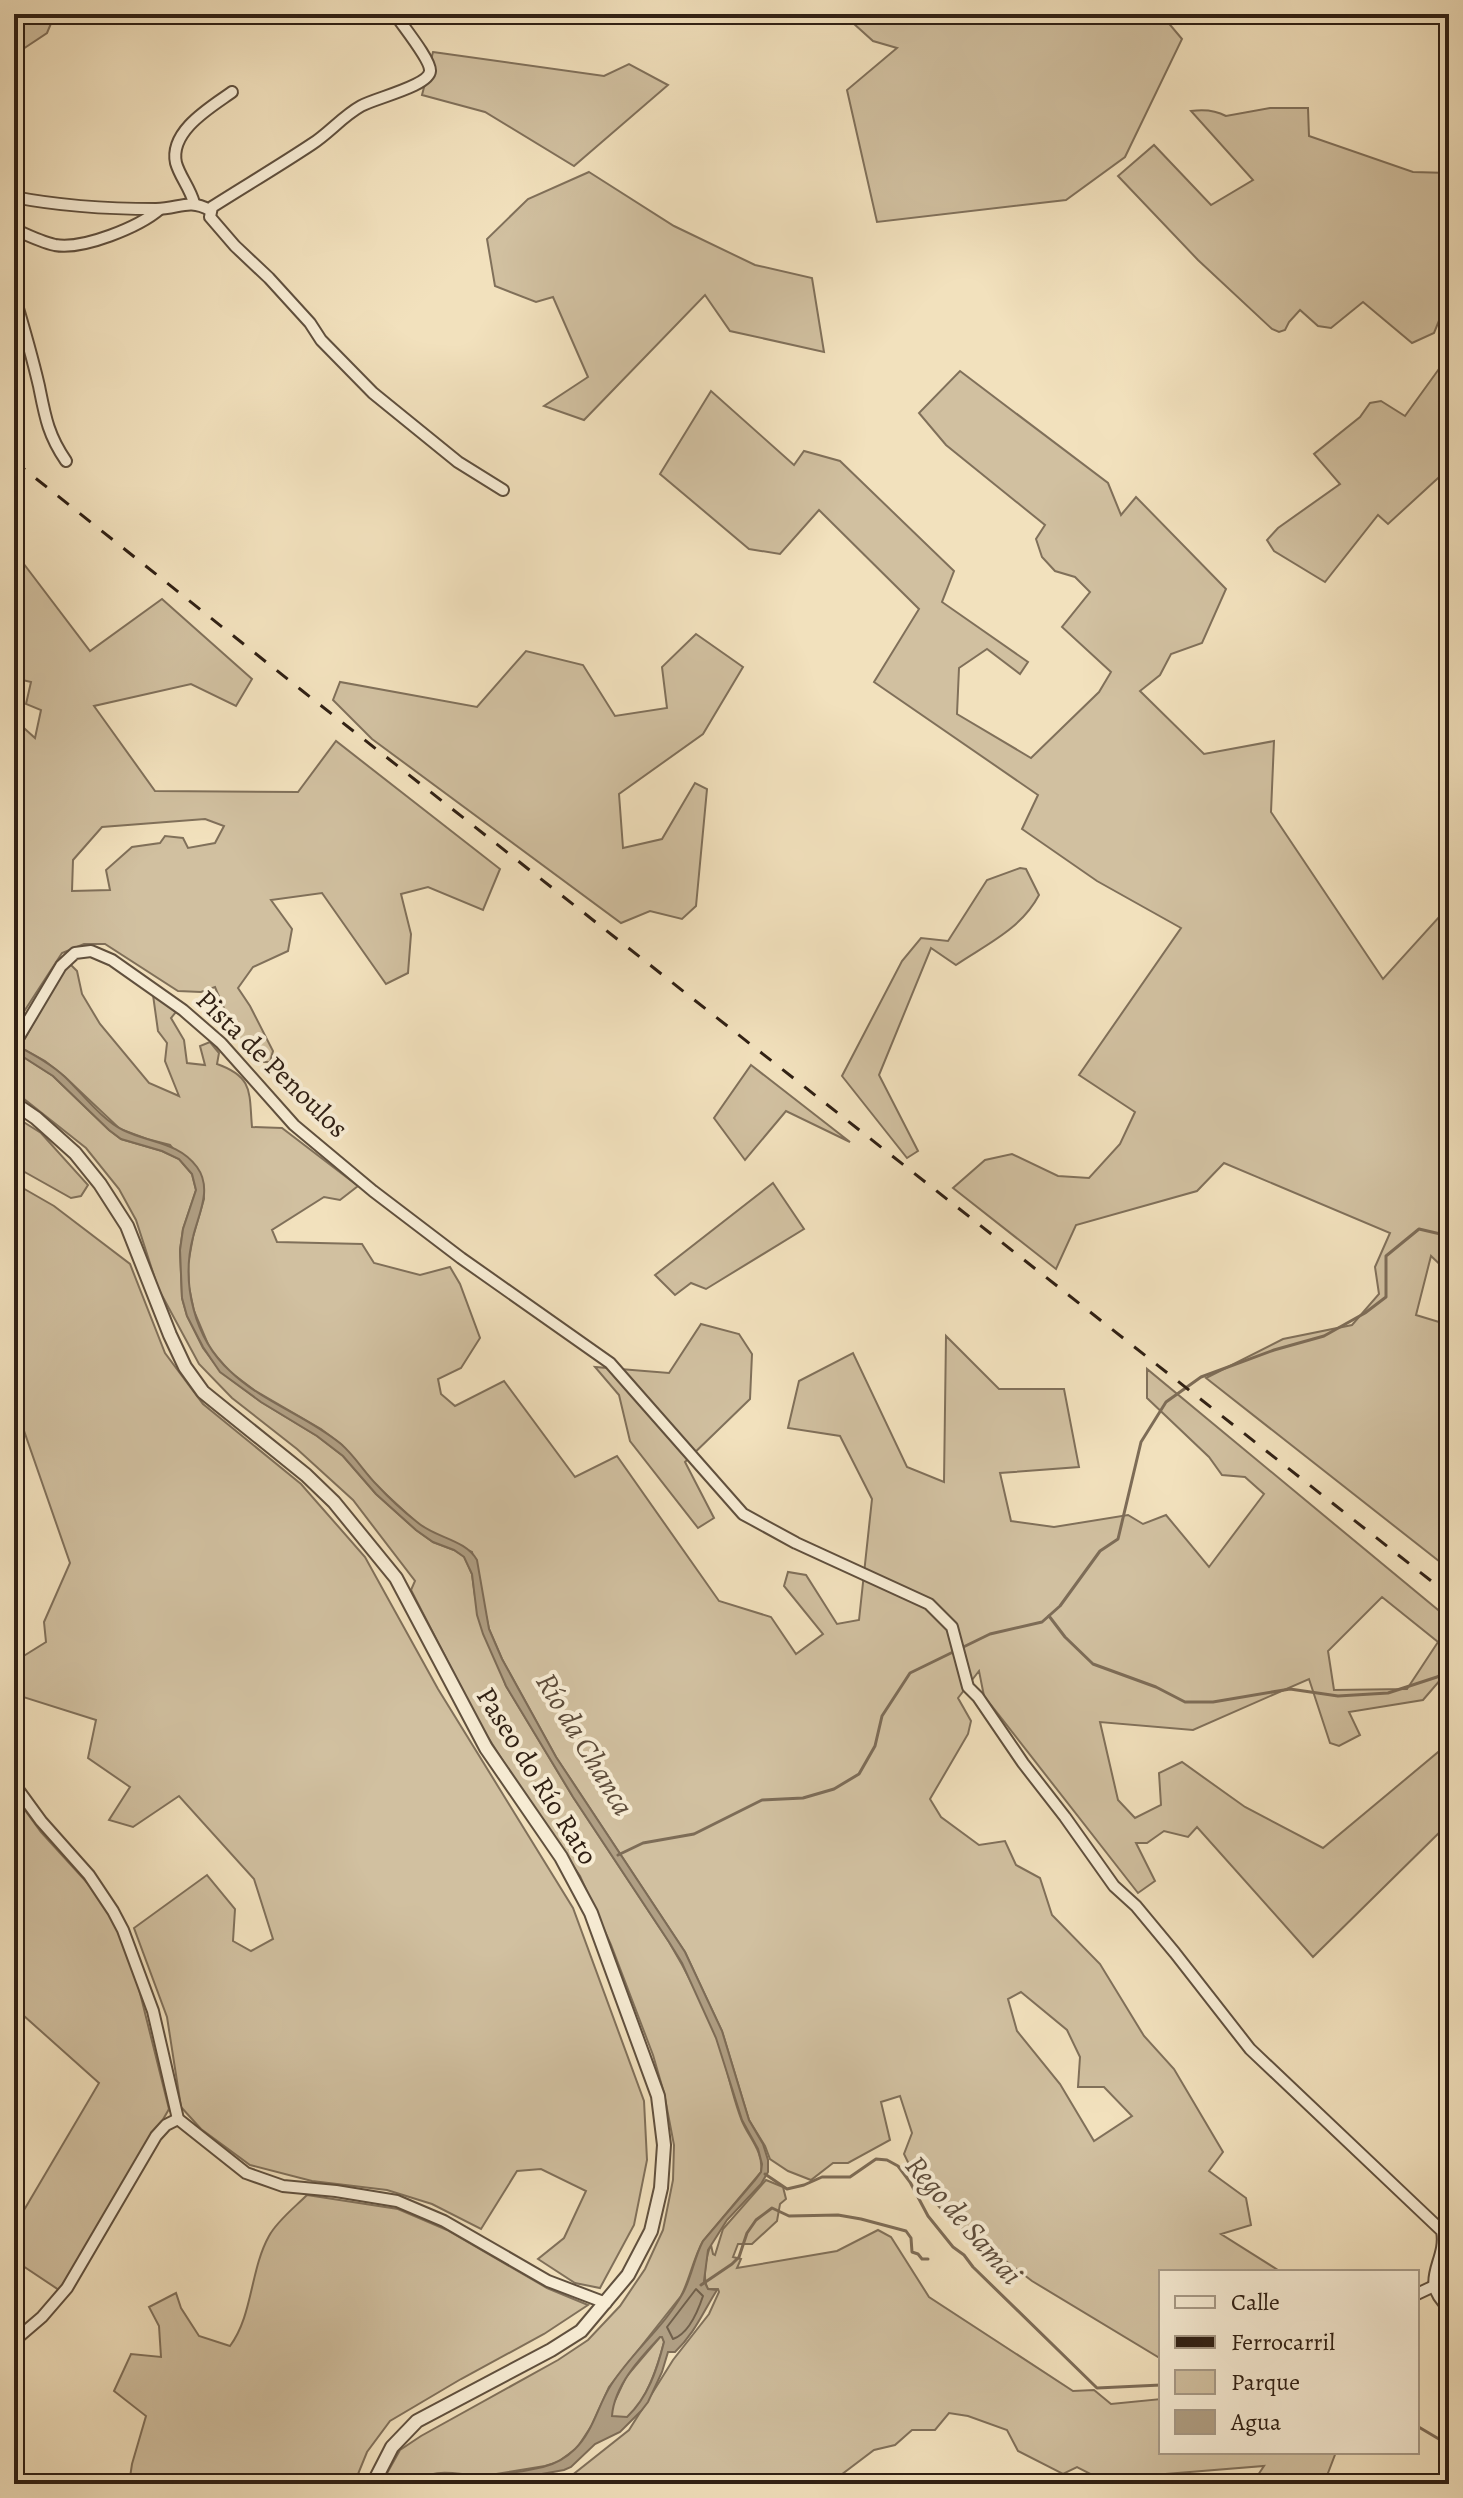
<svg xmlns="http://www.w3.org/2000/svg" width="1463" height="2498" font-family="Alegreya,serif">
	<style>
		.green { fill: #d1c0a0; stroke: #80705a; stroke-width: 2; fill-rule: evenodd }
		.water { fill: #b09f84; stroke: #7d6c57; stroke-width: 2; fill-rule: evenodd }
		.lines { fill: none; stroke-linecap: round; stroke-linejoin: round }
		.shore { stroke: #70604c; stroke-width: 2 }
		.stream { stroke: #7d6c57; stroke-width: 3 }
		.minor-casing { stroke: #60503e; stroke-width: 14 }
		.tertiary-casing { stroke: #60503e; stroke-width: 16 }
		.minor { stroke: #f7ecd4; stroke-width: 10 }
		.tertiary { stroke: #f7ecd4; stroke-width: 12 }
		.rail { stroke: #302014; stroke-width: 3; stroke-dasharray: 14 14; stroke-linecap: butt }
		.labels { text-anchor: middle; dominant-baseline: central; stroke-width: 8; stroke-linejoin: round; paint-order: stroke }
		.street-label { font-size: 28px; fill: #302014; stroke: #f7ecd4 }
		.water-label { font-size: 30px; font-style: italic; fill: #5d4c3b; stroke: #f7ecd4 }
	</style>
	<rect width="100%" height="100%" fill="#f2e1bd"/>
	<filter id="stains"><feTurbulence type="fractalNoise" baseFrequency=".0025" numOctaves="4"/><feColorMatrix values="0 0 0 0 .2 0 0 0 0 .09 0 0 0 0 .02 0 0 0 .5 -.17"/></filter>
	<radialGradient id="worn" r=".72"><stop offset=".6" stop-color="#630" stop-opacity="0"/><stop offset="1" stop-color="#630" stop-opacity=".3"/></radialGradient>
	<g class="green">
		<polygon points="14,14 55,14 47,33 14,55"/>
		<polygon points="843,14 1161,14 1182,39 1125,157 1066,200 877,222 847,90 897,48 873,41"/>
		<polygon points="433,52 604,76 629,64 668,85 574,166 485,112 422,95"/>
		<path d="M1270,108H1308L1309,136L1413,172L1449,173V308L1445,306L1434,333L1412,343L1363,302L1331,328L1318,326L1300,310L1289,322L1285,330L1279,332L1272,329L1198,260L1118,176L1154,145L1211,205L1253,180L1191,111C1204,109 1215,110 1226,116Z"/>
		<polygon points="589,172 674,226 755,265 812,278 824,352 730,331 705,295 584,420 544,406 588,377 553,297 536,302 495,286 487,239 528,199"/>
		<polygon points="1449,355 1449,468 1388,524 1378,515 1325,582 1274,551 1267,540 1278,528 1340,484 1314,454 1360,417 1370,403 1381,401 1405,416"/>
		<polygon points="960,371 1108,483 1121,515 1136,497 1226,589 1202,643 1171,654 1160,675 1140,691 1204,754 1274,741 1271,812 1383,979 1449,906 1449,1273 1431,1256 1416,1315 1449,1325 1449,1569 1206,1378 1283,1339 1352,1325 1379,1294 1375,1267 1390,1233 1224,1163 1197,1191 1076,1225 1056,1269 953,1188 985,1160 1012,1154 1058,1176 1089,1178 1120,1144 1135,1112 1079,1075 1181,928 1097,881 1022,829 1038,795 874,682 919,609 819,510 780,554 749,549 660,474 711,391 794,465 804,451 840,461 954,571 942,602 1028,662 1020,674 987,649 959,668 957,714 1031,758 1099,692 1111,672 1062,627 1090,592 1075,577 1055,571 1042,557 1036,539 1045,525 946,445 919,413"/>
		<path d="M14,551L90,651L162,599L252,679L236,706L191,684L94,706L155,791L298,792L336,741L500,869L483,910L428,887L401,894L411,934L408,973L386,984L322,893L271,900L292,929L288,951L253,967L238,988L250,1006L273,1051L270,1062H260L237,1039L215,987L201,992L178,991L105,944H84L62,953L14,1027V719L35,738L41,710L26,704L31,682L14,678ZM205,819L224,826L215,843L188,848L183,838L165,836L160,843L132,847L106,870L110,890L72,891L73,860L102,827Z"/>
		<polygon points="696,634 743,667 703,734 619,794 623,848 662,839 695,783 707,789 696,906 682,919 650,911 621,923 372,739 333,700 340,682 477,707 526,651 583,665 615,716 667,708 662,667"/>
		<path d="M1020,868L1026,869L1039,895C1021,929 987,944 956,965L931,948L879,1075L918,1151L907,1158L842,1076L902,961L921,938L948,941L987,880Z"/>
		<path d="M68,962L77,971L82,994L100,1024L149,1083L179,1096L165,1061L167,1043L158,1031L153,995L176,1012L171,1018L184,1040L187,1063L205,1065L200,1046L210,1042L219,1053L217,1064C254,1077 249,1093 252,1127L282,1128L358,1186L340,1200L324,1197L272,1230L277,1242L362,1244L374,1263L420,1275L450,1267L460,1284L480,1338L461,1368L438,1379L441,1394L455,1406L504,1381L575,1477L617,1456L719,1601L771,1617L796,1654L823,1634L784,1586L788,1572L806,1575L837,1624L859,1620L872,1499L840,1436L788,1428L799,1381L853,1353L907,1467L944,1482L946,1336L999,1389H1064L1079,1467L1000,1473L1011,1521L1054,1527L1128,1515L1143,1524L1166,1515L1209,1567L1264,1494L1245,1477L1222,1475L1209,1457L1147,1398V1369L1449,1619V1679L1447,1672L1423,1700L1349,1712L1360,1735L1339,1746L1330,1743L1309,1679L1193,1730L1100,1722L1118,1800L1135,1818L1161,1805L1159,1773L1182,1762L1245,1807L1323,1848L1449,1743V1823L1313,1957L1197,1827L1188,1837L1164,1831L1147,1843H1136L1155,1881L1138,1893L984,1696L979,1671L958,1698L971,1721L968,1734L930,1799L941,1817L979,1845L1005,1841L1016,1865L1040,1878L1052,1915L1100,1964L1144,2036L1174,2069L1223,2152L1209,2171L1246,2198L1251,2225L1221,2234L1281,2272H1161V2357H1158L1032,2281L949,2218L918,2183L904,2154L912,2133L900,2096L881,2102L890,2140L848,2163H833L811,2180L788,2171L770,2159L765,2146L749,2120L722,2031L685,1952L556,1757L502,1659L489,1629L472,1552L431,1533L417,1523L377,1486L342,1445L321,1429L254,1390L229,1371L210,1349L194,1311L189,1287L188,1264L193,1237L204,1199L203,1185L170,1145L147,1139L120,1129L65,1077L45,1061L20,1047ZM1382,1597L1438,1642L1407,1689L1334,1690L1328,1651ZM1021,1992L1067,2030L1080,2057L1078,2087H1104L1132,2116L1094,2141L1060,2084L1017,2031L1008,1999Z"/>
		<path d="M14,1051L53,1076L109,1130L121,1139L162,1151L179,1159L192,1174L196,1190L183,1229L180,1250L182,1298L187,1316L203,1348L221,1372L261,1402L317,1436L343,1456L376,1494L416,1530L433,1542L454,1550L464,1556L472,1574L475,1596L506,1686L573,1797L669,1942C687,1972 703,2004 716,2037C727,2064 731,2094 742,2121C749,2138 764,2152 761,2172L703,2241C693,2259 690,2279 681,2296L609,2387L592,2425L577,2448L558,2462L545,2466L490,2475H424L412,2484H381L400,2450L421,2436L558,2360L588,2340L620,2306L645,2269L663,2230L673,2180L674,2145L664,2093L653,2055L611,1945L580,1876L530,1803L482,1728L411,1590L415,1581L353,1500L297,1449L232,1398L199,1364L158,1288L136,1220L119,1189L86,1148L14,1091Z"/>
		<polygon points="751,1065 850,1142 786,1111 745,1160 714,1118"/>
		<polygon points="14,1116 41,1133 88,1185 81,1196 71,1198 14,1166"/>
		<polygon points="14,1183 54,1206 130,1264 165,1353 203,1404 301,1484 365,1557 438,1689 573,1908 644,2101 647,2160 634,2225 600,2288 575,2283 538,2259 564,2238 586,2191 541,2169 517,2171 481,2229 432,2204 387,2190 312,2181 250,2165 201,2129 181,2107 167,2017 134,1928 207,1875 235,1909 233,1941 251,1951 273,1939 254,1879 179,1796 133,1827 109,1820 130,1787 88,1758 96,1720 23,1697 14,1686 14,1662 46,1642 44,1622 70,1563 14,1402"/>
		<polygon points="773,1183 804,1229 706,1289 691,1283 675,1295 655,1275"/>
		<polygon points="701,1324 739,1334 752,1354 750,1399 685,1462 714,1518 698,1528 630,1441 619,1395 595,1367 669,1373"/>
		<polygon points="14,1795 41,1832 102,1899 131,1957 169,2109 106,2218 59,2290 14,2260 14,2227 99,2083 14,2007"/>
		<path d="M766,2180L783,2187L786,2199L780,2204L777,2221L752,2244H738L733,2257L741,2259L737,2268L837,2251L878,2230L891,2237L929,2297L1073,2391L1094,2390L1111,2404L1161,2399V2452H1336L1328,2473L1321,2484H1252L1264,2466L1153,2475L1106,2482L1077,2467L1063,2474L1018,2451L1007,2430L968,2416L949,2413L935,2430H912L895,2445L874,2450L829,2484H561L629,2430L673,2360L709,2314L719,2292L718,2289H708C702,2279 706,2255 711,2245L713,2254L715,2255L723,2229Z"/>
		<path d="M307,2195L398,2209L447,2230L547,2288L588,2305L544,2334L461,2379L390,2421L367,2452L354,2484H129L132,2464L146,2416L114,2391L131,2354L161,2357L159,2326L149,2307L176,2293L181,2308L199,2336L230,2346C253,2315 250,2270 269,2236C277,2221 295,2207 307,2195Z"/>
		<path d="M660,2337H662L664,2342C656,2373 640,2423 605,2432L602,2428L626,2377Z"/>
	</g>
	<path class="water" d="M14,1044C32,1054 50,1063 65,1077C82,1093 102,1120 123,1130C149,1143 179,1142 197,1167C213,1189 198,1215 193,1237C181,1283 194,1338 230,1371C262,1402 307,1416 341,1444C355,1456 364,1472 377,1485C389,1498 403,1511 417,1522C435,1538 465,1539 477,1560L489,1629L502,1659L556,1757L685,1952L722,2031L749,2120L763,2144L768,2160V2172L761,2184L727,2220L708,2250L704,2281L708,2289L717,2290C703,2312 695,2333 675,2352H668L662,2372L648,2402L641,2411L620,2432L595,2444L571,2467L564,2470L491,2483L436,2480L423,2484H412C438,2464 459,2477 488,2475C506,2474 526,2471 543,2467C555,2464 566,2458 575,2449C593,2432 598,2405 611,2385C632,2352 664,2327 683,2293C692,2276 694,2258 703,2241L755,2180L761,2172L762,2164L758,2149L742,2120L716,2038L682,1963L669,1942L573,1797L506,1686L483,1634L477,1615L472,1574L464,1557L454,1550L433,1542L416,1530L376,1494L343,1456L317,1436L261,1402L220,1372L203,1347L187,1316L182,1298L180,1250L183,1229L196,1190L192,1174L179,1159L162,1151L121,1139L109,1130L53,1076L14,1051ZM660,2337H662L664,2342C657,2370 648,2397 627,2417L612,2416C614,2386 640,2358 660,2337Z"/>
	<g class="lines">
		<path class="shore" d="M696,2289L703,2296C698,2311 688,2334 673,2339L667,2327Z"/>
		<g class="stream">
			<polyline points="1049,1616 1065,1637 1093,1664 1156,1687 1185,1702 1213,1702 1290,1689 1338,1696 1388,1693 1437,1677 1449,1670"/>
			<polyline points="618,1855 643,1843 694,1834 762,1800 803,1798 834,1789 859,1774 875,1746 882,1716 910,1673 990,1634 1042,1622 1060,1606 1100,1551 1118,1539 1141,1442 1166,1402 1201,1377 1274,1350 1324,1336 1365,1313 1386,1297 1386,1256 1419,1229 1449,1236"/>
			<polyline points="765,2174 787,2189 804,2185 822,2177 850,2177 876,2159 887,2160 898,2166 910,2182 928,2216 953,2247 964,2255 973,2267 1097,2388 1161,2385"/>
			<polyline points="701,2285 732,2264 739,2257 747,2233 756,2220 772,2208 789,2216 838,2215 861,2219 906,2231 911,2238 912,2252 918,2254 922,2259 928,2259"/>
			<polyline points="1417,2426 1449,2445"/>
		</g>
		<g class="minor-casing">
			<g id="minor">
				<path d="M395,14C402,25 431,60 430,71C429,86 375,98 361,106C343,116 329,133 312,144C279,166 245,186 212,207L210,217L235,246L269,278L310,323L321,340L373,393L458,462L503,490"/>
				<path d="M14,197C60,206 109,209 156,209C179,209 188,198 210,210"/>
				<path d="M194,203C190,188 180,177 176,163C169,131 211,107 232,92"/>
				<path d="M14,229C27,235 41,242 55,245C83,250 139,227 160,209"/>
				<path d="M14,295C23,325 32,356 39,386C45,416 48,435 66,461"/>
				<path d="M14,1045L61,966L75,953L91,951L112,960L183,1010L221,1043L294,1125L373,1191L461,1258L610,1363L743,1514L796,1543L929,1604L952,1627L968,1687L978,1697L1023,1763L1065,1817L1114,1886L1136,1906L1175,1953L1250,2049L1442,2231C1448,2262 1417,2280 1449,2308"/>
				<polyline points="14,1784 41,1821 89,1875 113,1911 123,1930 153,2011 178,2119 246,2173 283,2186 336,2191 397,2201 444,2221 548,2281 606,2303"/>
				<polyline points="1417,2294 1434,2286"/>
				<polyline points="14,2341 42,2317 67,2288 156,2136 166,2125 178,2119"/>
			</g>
		</g>
		<g class="tertiary-casing">
			<polyline id="tertiary" points="14,1103 36,1118 75,1153 100,1184 127,1226 170,1335 185,1367 203,1392 306,1475 334,1502 396,1578 486,1748 561,1857 591,1913 658,2096 664,2145 661,2188 651,2231 628,2275 581,2331 551,2350 417,2421 392,2447 373,2484"/>
		</g>
		<use href="#minor" class="minor"/>
		<use href="#tertiary" class="tertiary"/>
		<polyline class="rail" points="14,461 300,689 1449,1595"/>
	</g>
	<g class="labels">
		<g class="street-label">
			<text transform="translate(272 1064) rotate(44)">Pista de Penoulos</text>
			<text transform="translate(537 1776) rotate(58)">Paseo do Río Rato</text>
		</g>
		<g class="water-label">
			<text transform="translate(585 1744) rotate(59)">Río da Chanca</text>
			<text transform="translate(964 2220) rotate(49)">Rego de Samai</text>
		</g>
	</g>
	<rect width="1463" height="2498" fill="none" stroke="#f2e1bd" stroke-width="48"/>
	<rect x="16" y="16" width="1431" height="2466" fill="none" stroke="#302014" stroke-width="4"/>
	<rect x="24" y="24" width="1415" height="2450" fill="none" stroke="#302014" stroke-width="2"/>
	<rect x="1159" y="2270" width="260" height="184" fill="#f7ecd4" stroke="#a79a87" stroke-width="2"/>
	<rect x="1175" y="2296" width="40" height="12" fill="#f7ecd4" stroke="#a79a87" stroke-width="2"/>
	<text x="1231" y="2310" font-size="24" fill="#302014">Calle</text>
	<rect x="1175" y="2336" width="40" height="12" fill="#302014" stroke="#a79a87" stroke-width="2"/>
	<text x="1231" y="2350" font-size="24" fill="#302014">Ferrocarril</text>
	<rect x="1175" y="2370" width="40" height="24" fill="#d1c0a0" stroke="#a79a87" stroke-width="2"/>
	<text x="1231" y="2390" font-size="24" fill="#302014">Parque</text>
	<rect x="1175" y="2410" width="40" height="24" fill="#b09f84" stroke="#a79a87" stroke-width="2"/>
	<text x="1231" y="2430" font-size="24" fill="#302014">Agua</text>
	<rect width="100%" height="100%" filter="url(#stains)"/>
	<rect width="100%" height="100%" fill="url(#worn)"/>
</svg>
